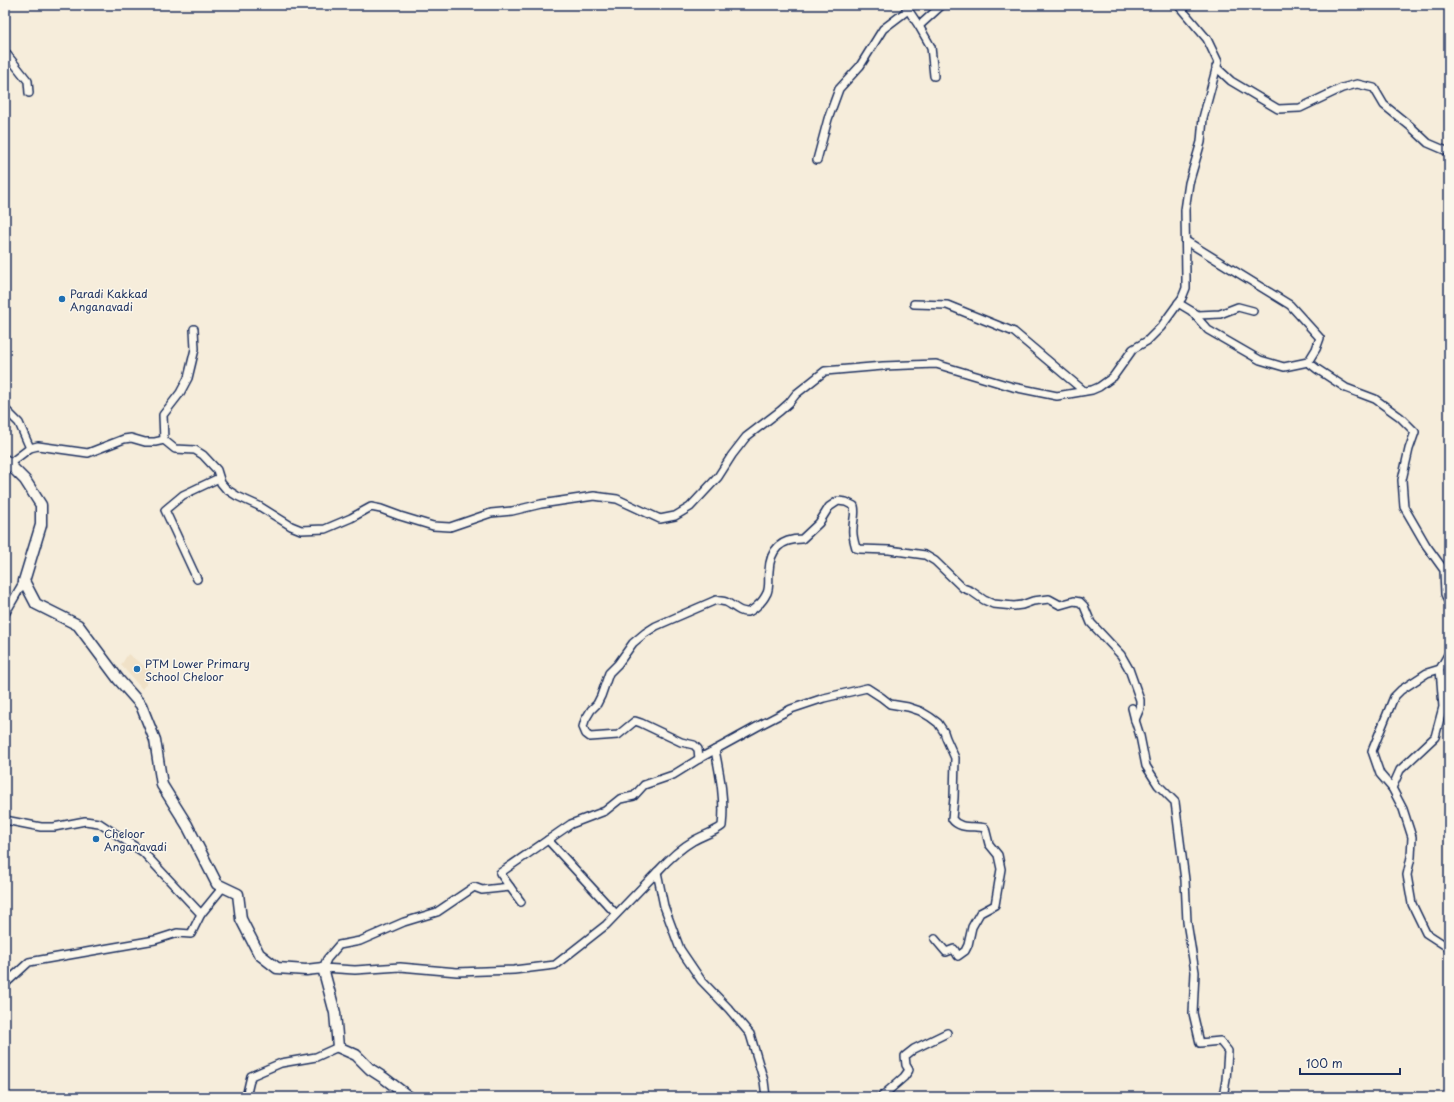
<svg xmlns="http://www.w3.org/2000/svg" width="1454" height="1102" font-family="'Playpen Sans',sans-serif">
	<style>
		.built { fill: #f0e1c7 }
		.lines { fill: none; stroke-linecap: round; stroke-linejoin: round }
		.street-casing { stroke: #1b2f5e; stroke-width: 10 }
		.secondary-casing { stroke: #1b2f5e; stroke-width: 13 }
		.street { stroke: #fbf7ec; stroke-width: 7 }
		.secondary { stroke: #fbf7ec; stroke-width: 10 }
		.poi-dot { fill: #1f6fb2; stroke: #fbf7ec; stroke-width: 1.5 }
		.labels { text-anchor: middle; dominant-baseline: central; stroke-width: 3; stroke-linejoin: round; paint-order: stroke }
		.poi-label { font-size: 11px; fill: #1b2f5e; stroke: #fbf7ec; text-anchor: start }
	</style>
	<rect width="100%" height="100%" fill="#f6eddb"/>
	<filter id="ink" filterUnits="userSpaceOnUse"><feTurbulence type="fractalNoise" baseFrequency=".025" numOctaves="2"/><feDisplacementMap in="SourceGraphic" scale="8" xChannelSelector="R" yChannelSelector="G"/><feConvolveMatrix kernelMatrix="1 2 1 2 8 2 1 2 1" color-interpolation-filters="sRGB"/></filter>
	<g filter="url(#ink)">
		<polygon class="built" points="128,654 154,673 142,689 121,665"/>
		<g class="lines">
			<g class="street-casing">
				<g id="street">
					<polyline points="905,5 919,26 931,47 934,76"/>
					<polyline points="919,26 942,5"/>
					<polyline points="5,52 28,81 29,93"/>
					<polyline points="1216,67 1231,81 1278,109 1300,108 1342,88 1357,84 1374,88 1384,105 1410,126 1428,143 1449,152"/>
					<polyline points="817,160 828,119 839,89 860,66 883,29 908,10"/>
					<polyline points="1186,241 1290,305 1320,338 1316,349 1308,362 1317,369 1346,388 1375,399 1400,417 1415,432 1409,449 1402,480 1404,507 1426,545 1444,570 1445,594 1449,604"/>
					<polyline points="1178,303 1198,315 1220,314 1238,307 1253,311"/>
					<polyline points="914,304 947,305 1014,332 1084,391"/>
					<polyline points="1193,313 1208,330 1260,360 1284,367 1308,362"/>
					<polyline points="5,409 19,423 30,448"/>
					<polyline points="164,440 163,415 180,393 188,378 195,349 194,329"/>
					<polyline points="9,464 30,448 38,446 88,453 124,439 131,438 145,442 155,442 164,440 175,449 195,450 203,455 217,470 221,483 226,489 237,496 259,506 291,526 301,530 325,529 351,518 371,507 381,509 400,516 433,526 450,527 491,513 512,511 541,504 594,496 617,499 660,519 675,516 690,507 718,477 732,455 746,437 780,411 789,403 796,394 825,371 883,366 936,364 1013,387 1057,396 1092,390 1099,387 1113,377 1133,349 1147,341 1161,327 1182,298 1186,288 1186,277 1185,210 1189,183 1201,142 1203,118 1218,62 1207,39 1178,5"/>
					<polyline points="197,579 165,510 183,495 219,478"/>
					<polyline points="5,614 24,581"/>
					<polyline points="1449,653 1440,669 1443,707 1435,737 1400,770 1392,788 1403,809 1412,837 1411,857 1407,875 1412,904 1426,933 1449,948"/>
					<polyline points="1132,708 1135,720 1140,736 1146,766 1158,785 1175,802 1185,880 1187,922 1195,972 1193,1013 1200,1043 1220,1041 1228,1051 1226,1080 1223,1097"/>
					<path d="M699,759L698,749L694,745L681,742L641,723L635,721L618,735L590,737L586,734L583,727L585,720L591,710L597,704L601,696L609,673L618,664L633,643L645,633L656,626L716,600C719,601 723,601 726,602C733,605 739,613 748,612C751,611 756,607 758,605C762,602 765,597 767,593C770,586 768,578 769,571C770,550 780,539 802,539L819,523L829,507L838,501L846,502L854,506C856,514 853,520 853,528C852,535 854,541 856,548L860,549L889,550L925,555L935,561L963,588L971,591L984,600L993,604L1014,606L1022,605L1033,601L1049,599L1060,605L1074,601L1080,602L1084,606L1091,623L1121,655L1129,669L1140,700V708L1135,720"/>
					<polyline points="1392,788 1380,774 1372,751 1394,697 1401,690 1427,673 1440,669"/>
					<polyline points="5,820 41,827 54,827 85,821 99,823 143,852 201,914"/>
					<polyline points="548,840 616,914"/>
					<path d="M657,872C668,860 679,849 693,841C703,835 713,833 722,826C725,800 720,775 715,750"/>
					<path d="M510,887L500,873L571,824L605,811L620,799L634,796L644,785L673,775L702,757L762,724L791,709L824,698L867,688L881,697L890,704L908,707L920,711L930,717L938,723L944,732L946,738L955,758L954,798L952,819C960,830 974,825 985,828L989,844L998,855L1001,869L995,905L980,913L972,927L968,945L965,951L958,956L954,949L946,952L935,939"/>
					<polyline points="521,902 510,887 482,890 474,887 437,912 404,922 360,941 339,945 327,959 323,968 355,970 400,967 457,972 514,970 555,965 606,925 657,872 664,906 680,949 701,980 729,1009 750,1034 764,1081 766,1097"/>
					<polyline points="5,984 29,962 155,940 177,933 191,934 201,914 223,887"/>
					<polyline points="246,1097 251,1076 281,1063 316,1057 338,1047"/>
					<polyline points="881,1097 904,1077 909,1070 906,1065 905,1056 914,1049 947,1033"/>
				</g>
			</g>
			<g class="secondary-casing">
				<polyline id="secondary" points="5,460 25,480 41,505 41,525 24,581 36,604 78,625 119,680 141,705 155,740 162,785 187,825 217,884 238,894 241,919 259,954 277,968 306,970 323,968 335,1013 338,1047 356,1055 370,1069 384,1078 409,1097"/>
			</g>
			<use href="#street" class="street"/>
			<use href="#secondary" class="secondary"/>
		</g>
	</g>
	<g class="poi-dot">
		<circle cx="62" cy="299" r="4"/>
		<circle cx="137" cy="669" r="4"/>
		<circle cx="96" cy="839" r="4"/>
	</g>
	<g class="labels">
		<g class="poi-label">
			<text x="70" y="293">Paradi Kakkad<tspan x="70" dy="13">Anganavadi</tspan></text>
			<text x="145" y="663">PTM Lower Primary<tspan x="145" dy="13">School Cheloor</tspan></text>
			<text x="104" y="833">Cheloor<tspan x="104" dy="13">Anganavadi</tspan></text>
		</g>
	</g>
	<rect width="1454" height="1102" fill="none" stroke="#fbf7ec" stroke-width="20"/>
	<rect x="10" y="10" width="1434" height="1082" fill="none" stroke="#1b2f5e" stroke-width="1.5" filter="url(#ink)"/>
	<path d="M1300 1068v6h100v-6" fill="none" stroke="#1b2f5e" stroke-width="2"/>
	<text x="1306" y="1068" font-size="12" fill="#1b2f5e" stroke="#fbf7ec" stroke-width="3" paint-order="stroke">100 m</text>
</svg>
